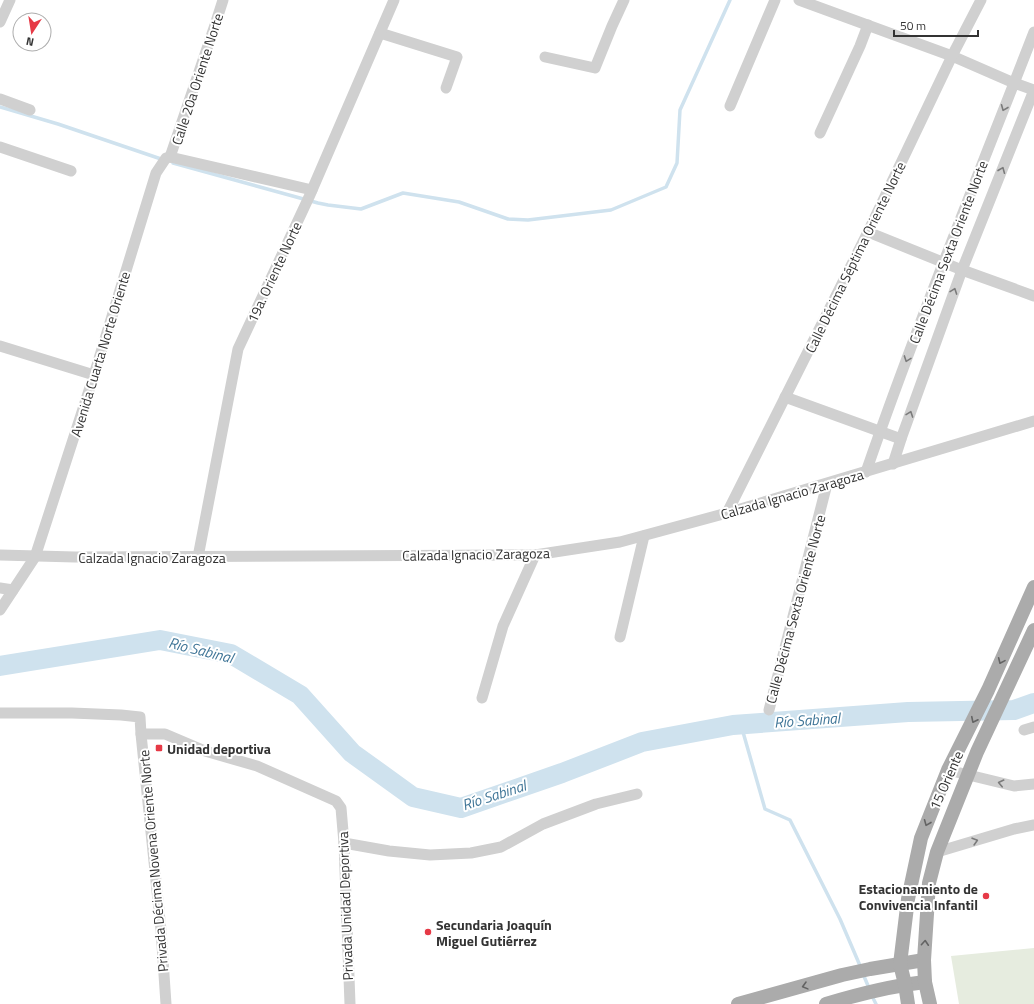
<svg xmlns="http://www.w3.org/2000/svg" width="1034" height="1004" font-family="'Titillium Web',sans-serif">
	<style>
		.green { fill: #e6ecdf }
		.lines { fill: none; stroke-linecap: round; stroke-linejoin: round }
		.stream { stroke: #cfe2ee; stroke-width: 3.5 }
		.river { stroke: #cfe2ee; stroke-width: 20 }
		.minor { stroke: #d0d0d0; stroke-width: 11 }
		.major { stroke: #ababab; stroke-width: 14 }
		.oneway { stroke: #7a7a7a }
		.oneway2 { stroke: #636363 }
		.poi-dot { fill: #e63946; stroke: #fff; stroke-width: 1.5 }
		.labels { text-anchor: middle; dominant-baseline: central; stroke-width: 4; stroke-linejoin: round; paint-order: stroke }
		.street-label { font-size: 14px; fill: #333; stroke: #fff }
		.poi-label { font-size: 14px; font-weight: bold; fill: #333; stroke: #fff; text-anchor: start }
		.water-label { font-size: 15px; font-style: italic; fill: #3f7597; stroke: #fff }
	</style>
	<rect width="100%" height="100%" fill="#fff"/>
	<polygon class="green" points="1034,948 1034,1004 959,1004 951,956"/>
	<g class="lines">
		<g class="stream">
			<polyline points="0,107 58,124 164,160"/>
			<polyline points="173,163 318,203 328,205 361,209 403,193 459,202 508,219 528,220 611,210 666,187 677,163 680,110 730,0"/>
			<polyline points="741,725 765,809 790,820 840,919 861,968"/>
			<polyline points="863,974 869,988"/>
			<polyline points="871,994 876,1004"/>
		</g>
		<polyline class="river" points="0,666 160,640 231,654 300,695 352,753 413,797 461,808 562,773 642,742 733,725 908,712 1014,710 1034,703"/>
		<g class="minor">
			<polyline points="799,0 952,56 1014,83 1034,90"/>
			<polyline points="0,22 10,0"/>
			<polyline points="380,33 457,57 446,88"/>
			<polyline points="545,57 595,68 612,26 624,0"/>
			<polyline points="0,99 30,110"/>
			<polyline points="730,106 775,0"/>
			<polyline points="820,133 860,46 868,25"/>
			<polyline points="0,147 71,171"/>
			<polyline points="170,157 215,25 223,0"/>
			<polyline points="170,157 312,190"/>
			<polyline points="868,232 962,270 1034,296"/>
			<polyline points="0,346 94,375"/>
			<polyline points="785,397 901,439"/>
			<polyline points="893,464 901,439 962,270 1034,90"/>
			<path d="M866,472C917,324 977,179 1034,32"/>
			<polyline points="727,513 868,232 952,56 981,0"/>
			<polyline points="0,555 75,557 535,555 620,542 727,513 1034,421"/>
			<polyline points="198,557 238,349 309,197 394,0"/>
			<polyline points="0,588 13,590"/>
			<polyline points="0,610 35,557 94,375 156,173 166,158 170,157"/>
			<polyline points="620,637 644,536"/>
			<polyline points="482,698 503,626 535,555"/>
			<polyline points="769,710 827,484"/>
			<polyline points="0,713 72,713 121,715 140,717 141,734 161,930 166,1004"/>
			<polyline points="1024,730 1034,727"/>
			<polyline points="141,734 165,734 205,751 257,766 336,801 341,808 344,843 350,1004"/>
			<polyline points="948,770 1014,786 1034,784"/>
			<polyline points="344,843 389,851 430,855 471,853 501,847 543,824 596,804 637,794"/>
			<polyline points="937,852 1014,829 1034,825"/>
		</g>
		<g class="major">
			<polyline points="738,1004 842,975 870,969 924,960"/>
			<path d="M826,1004C859,994 891,986 925,982"/>
			<polyline points="908,1004 905,984 900,964 908,899 921,838 948,770 988,690 1034,587"/>
			<polyline points="930,1004 925,982 924,960 929,883 937,852 977,752 1034,630"/>
		</g>
	</g>
	<defs><path id="oneway-chevron" d="M-2-3.5L2.5 0L-2 3.5" fill="none" stroke-width="1.6" stroke-linecap="round" stroke-linejoin="round"/></defs>
	<g class="oneway">
		<use href="#oneway-chevron" transform="translate(1004 108) rotate(112)"/>
		<use href="#oneway-chevron" transform="translate(1002 170) rotate(-68)"/>
		<use href="#oneway-chevron" transform="translate(954 291) rotate(-70)"/>
		<use href="#oneway-chevron" transform="translate(907 359) rotate(110)"/>
		<use href="#oneway-chevron" transform="translate(910 414) rotate(-70)"/>
		<use href="#oneway-chevron" transform="translate(1001 783) rotate(-167)"/>
		<use href="#oneway-chevron" transform="translate(975 841) rotate(-16)"/>
	</g>
	<g class="oneway2">
		<use href="#oneway-chevron" transform="translate(1001 661) rotate(114)"/>
		<use href="#oneway-chevron" transform="translate(974 720) rotate(116)"/>
		<use href="#oneway-chevron" transform="translate(927 823) rotate(112)"/>
		<use href="#oneway-chevron" transform="translate(925 943) rotate(-86)"/>
		<use href="#oneway-chevron" transform="translate(805 986) rotate(165)"/>
	</g>
	<g class="poi-dot">
		<rect x="155" y="744" width="8" height="8" rx="2"/>
		<circle cx="986" cy="896" r="4"/>
		<circle cx="428" cy="932" r="4"/>
	</g>
	<g class="labels">
		<g class="street-label">
			<text transform="translate(197 79) rotate(-72)">Calle 20a Oriente Norte</text>
			<text transform="translate(948 252) rotate(-69)">Calle Décima Sexta Oriente Norte</text>
			<text transform="translate(855 257) rotate(-64)">Calle Décima Séptima Oriente Norte</text>
			<text transform="translate(274 272) rotate(-65)">19a. Oriente Norte</text>
			<text transform="translate(100 354) rotate(-73)">Avenida Cuarta Norte Oriente</text>
			<text transform="translate(792 494) rotate(-16)">Calzada Ignacio Zaragoza</text>
			<text transform="translate(476 554) rotate(-1)">Calzada Ignacio Zaragoza</text>
			<text x="152" y="557">Calzada Ignacio Zaragoza</text>
			<text transform="translate(795 609) rotate(-75)">Calle Décima Sexta Oriente Norte</text>
			<text transform="translate(946 780) rotate(-66)">15 Oriente</text>
			<text transform="translate(153 861) rotate(-95)">Privada Décima Novena Oriente Norte</text>
			<text transform="translate(345 906) rotate(-92)">Privada Unidad Deportiva</text>
		</g>
		<g class="poi-label">
			<text x="167" y="748">Unidad deportiva</text>
			<text x="978" y="888" text-anchor="end">Estacionamiento de<tspan x="978" dy="16">Convivencia Infantil</tspan></text>
			<text x="436" y="924">Secundaria Joaquín<tspan x="436" dy="16">Miguel Gutiérrez</tspan></text>
		</g>
		<g class="water-label">
			<text transform="translate(201 650) rotate(14)">Río Sabinal</text>
			<text transform="translate(807 720) rotate(-4)">Río Sabinal</text>
			<text transform="translate(494 795) rotate(-18)">Río Sabinal</text>
		</g>
	</g>
	<g transform="translate(32 32) rotate(192)"><circle r="19" fill="#ffffff" stroke="#adadad"/>
	<path d="M0-3L7 15L0 10L-7 15Z" fill="#e63946"/>
	<text y="-6" font-size="11" font-weight="bold" text-anchor="middle" fill="#333333">N</text>
	</g>
	<path d="M894 30v6h84v-6" fill="none" stroke="#333333" stroke-width="2"/>
	<text x="900" y="30" font-size="12" fill="#333333" stroke="#ffffff" stroke-width="3" paint-order="stroke">50 m</text>
</svg>
